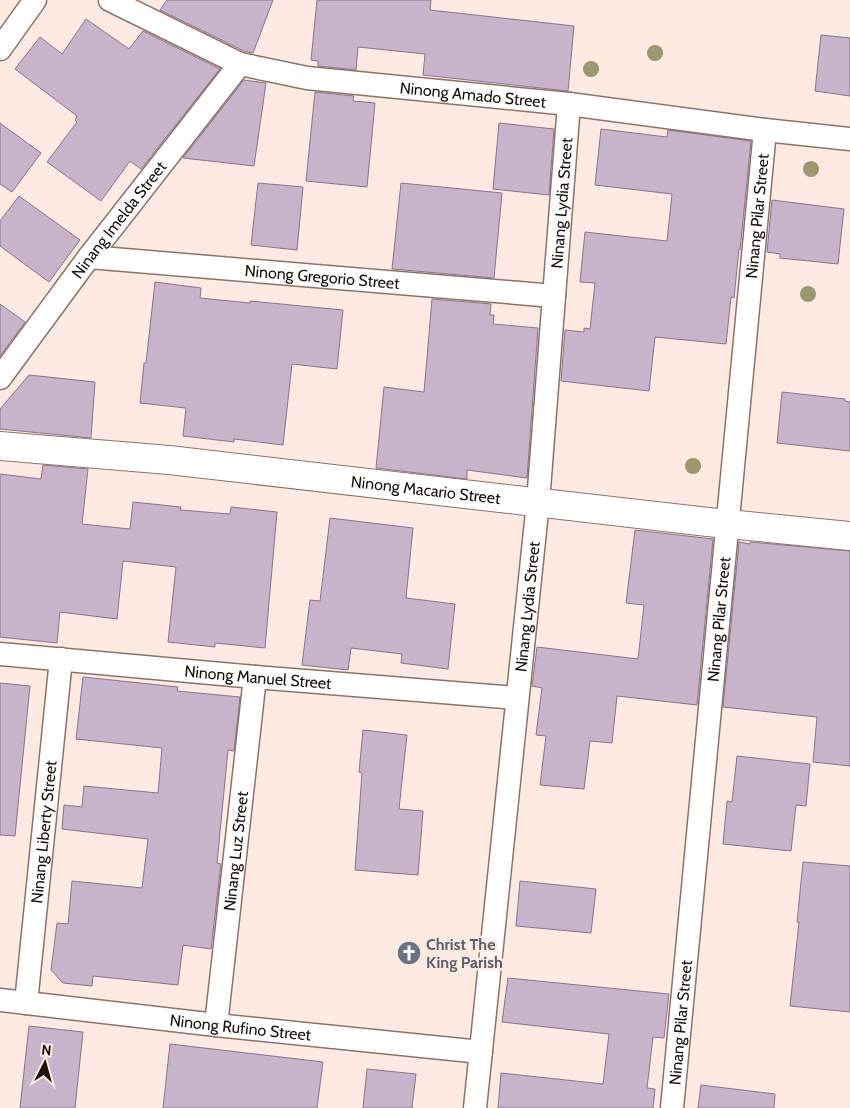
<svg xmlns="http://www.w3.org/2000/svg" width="850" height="1108" font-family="Cabin,sans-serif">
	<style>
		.building { fill: #c7b4cb; stroke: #87758b }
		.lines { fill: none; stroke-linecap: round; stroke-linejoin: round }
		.minor-casing { stroke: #8e7267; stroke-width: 25 }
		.tertiary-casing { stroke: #8e7267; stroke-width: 30 }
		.minor { stroke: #fff; stroke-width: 22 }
		.tertiary { stroke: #fff; stroke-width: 28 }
		.tree { fill: #9c986e }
		.labels { text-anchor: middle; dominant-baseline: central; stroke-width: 5; stroke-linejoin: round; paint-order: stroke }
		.street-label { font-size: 16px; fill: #180e0a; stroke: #fdeae3 }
		.worship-label { font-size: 16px; font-weight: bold; fill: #5b616d; stroke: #fdeae3; text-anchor: start }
	</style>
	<rect width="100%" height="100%" fill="#fdeae3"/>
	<g class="building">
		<polygon points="167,0 273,0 253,53 244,51 160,10"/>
		<polygon points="317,0 431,0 430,10 574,26 568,91 423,75 425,54 358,47 356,70 318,66 318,61 311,60"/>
		<polygon points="86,19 129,49 143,31 220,69 141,169 130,161 101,201 47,162 77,122 75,120 77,116 15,69 40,37 62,54"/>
		<polygon points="821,35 850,38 850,96 815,91"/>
		<polygon points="244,80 266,83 254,166 183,158"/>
		<polygon points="315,92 354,96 353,101 375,103 367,187 306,181"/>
		<polygon points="0,123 41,153 12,192 0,184"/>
		<polygon points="499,123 554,129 549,195 493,189"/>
		<polygon points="601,129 667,137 668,130 751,141 740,250 739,249 734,298 731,297 726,344 655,337 649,391 561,381 565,330 584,332 584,328 590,329 595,283 580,282 585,232 667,241 672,194 595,185"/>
		<polygon points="258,183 303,187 297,250 251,245"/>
		<polygon points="401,183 502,193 494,278 392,269"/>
		<polygon points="19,196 80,240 49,282 0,246 0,221"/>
		<polygon points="772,200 844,209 838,264 780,258 780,254 767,252"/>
		<polygon points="155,282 201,288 200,298 250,303 250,301 343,310 337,369 292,364 283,445 234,439 234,442 183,436 186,408 140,403 144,363 146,363"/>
		<polygon points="432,299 491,304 490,315 494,315 493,324 538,328 527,478 467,470 467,479 376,468 384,387 424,392"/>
		<polygon points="0,304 25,322 0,356"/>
		<polygon points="29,375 95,382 91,438 0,429 0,409"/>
		<polygon points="782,392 845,399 845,401 850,402 850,451 777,443"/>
		<polygon points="43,465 88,469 82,524 130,529 133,502 181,507 180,510 230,514 231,507 277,512 265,648 215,643 215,647 168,642 176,567 123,561 117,619 60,612 57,643 0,637 0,474 41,479"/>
		<polygon points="330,518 413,528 406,598 455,604 448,669 401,663 402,654 351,648 348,670 302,665 310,600 320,601"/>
		<polygon points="635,530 713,539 697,705 617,696 612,743 590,741 584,789 540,785 546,736 536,735 542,688 532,686 537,647 638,659 644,605 626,603"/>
		<polygon points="739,542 750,544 750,542 850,551 850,766 813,762 817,717 723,707"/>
		<polygon points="83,677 178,687 177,691 240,697 234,751 228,750 217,863 221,864 211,949 183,945 178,985 93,976 92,986 63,983 51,970 57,923 68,924 72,881 142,888 148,839 62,829 64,805 82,807 84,786 158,793 162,748 76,739"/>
		<polygon points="0,683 30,686 15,836 0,835"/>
		<polygon points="363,730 407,735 399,809 423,811 418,875 355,870 362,773 359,772"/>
		<polygon points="737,756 810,764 806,806 796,805 791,851 723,844 727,801 732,802"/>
		<polygon points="803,862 850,866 850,1012 790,1006 799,922 797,922"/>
		<polygon points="520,881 596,889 591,933 516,926"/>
		<polygon points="508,978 669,994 664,1038 653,1037 647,1088 655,1089 653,1108 498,1108 501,1073 603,1084 609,1034 502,1022"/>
		<polygon points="29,1026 83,1032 75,1108 20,1108"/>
		<polygon points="170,1044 323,1062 317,1108 163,1108"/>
		<polygon points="367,1069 416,1074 412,1108 363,1108"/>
		<polygon points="701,1085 775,1094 774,1108 698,1108"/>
	</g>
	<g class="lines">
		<g class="minor-casing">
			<g id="minor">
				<path id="s1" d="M110,0L240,64L307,78L569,104L765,130L850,139"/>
				<polyline points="0,49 35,0"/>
				<path id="s2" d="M89,257L554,296"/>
				<path id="s3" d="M0,378L89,257L240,64"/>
				<path id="s4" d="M0,654L255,677L517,698"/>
				<path id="s5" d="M0,1000L216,1025L481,1052"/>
				<path id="s6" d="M26,1003L61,659"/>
				<path id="s7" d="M216,1025L255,677"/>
				<path id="s8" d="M475,1108L538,502L569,104"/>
				<path id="s9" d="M672,1108L765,130"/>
			</g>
		</g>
		<g class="tertiary-casing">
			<g id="tertiary">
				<path id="s10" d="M0,446L169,460L708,522L850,536"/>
			</g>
		</g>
		<use href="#minor" class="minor"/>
		<use href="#tertiary" class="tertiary"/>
	</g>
	<g class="tree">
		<circle cx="655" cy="53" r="8"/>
		<circle cx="591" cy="69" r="8"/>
		<circle cx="811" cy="169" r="8"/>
		<circle cx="808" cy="294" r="8"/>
		<circle cx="693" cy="466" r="8"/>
	</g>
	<defs>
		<g id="church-disc" transform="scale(1.25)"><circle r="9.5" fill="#6b7280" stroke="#fdeae3"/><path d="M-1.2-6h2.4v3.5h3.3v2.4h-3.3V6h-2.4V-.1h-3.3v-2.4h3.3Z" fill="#fff"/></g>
	</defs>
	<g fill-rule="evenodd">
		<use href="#church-disc" x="409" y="953"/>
	</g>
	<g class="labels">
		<g class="street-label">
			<text stroke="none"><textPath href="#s1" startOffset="380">Ninong Amado Street</textPath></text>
			<text stroke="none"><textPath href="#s8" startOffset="909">Ninang Lydia Street</textPath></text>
			<text stroke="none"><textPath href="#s9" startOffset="896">Ninang Pilar Street</textPath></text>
			<text stroke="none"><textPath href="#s3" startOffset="198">Ninang Imelda Street</textPath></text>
			<text stroke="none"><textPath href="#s2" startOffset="234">Ninong Gregorio Street</textPath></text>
			<text stroke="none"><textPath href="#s10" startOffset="428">Ninong Macario Street</textPath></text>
			<text stroke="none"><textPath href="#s8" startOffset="504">Ninang Lydia Street</textPath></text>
			<text stroke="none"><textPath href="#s9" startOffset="491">Ninang Pilar Street</textPath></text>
			<text stroke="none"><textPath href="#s4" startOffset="259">Ninong Manuel Street</textPath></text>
			<text stroke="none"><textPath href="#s6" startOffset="172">Ninang Liberty Street</textPath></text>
			<text stroke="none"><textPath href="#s7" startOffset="175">Ninang Luz Street</textPath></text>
			<text stroke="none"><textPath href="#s9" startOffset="86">Ninang Pilar Street</textPath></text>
			<text stroke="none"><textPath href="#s5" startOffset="242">Ninong Rufino Street</textPath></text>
		</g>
		<g class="worship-label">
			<text x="426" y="944">Christ The<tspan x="426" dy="18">King Parish</tspan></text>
		</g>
	</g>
	<g transform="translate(45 1063) rotate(6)" stroke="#fdeae3" stroke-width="4" paint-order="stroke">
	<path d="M0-4L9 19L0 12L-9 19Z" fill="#180e0a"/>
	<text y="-8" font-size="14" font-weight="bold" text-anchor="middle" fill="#180e0a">N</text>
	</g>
</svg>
